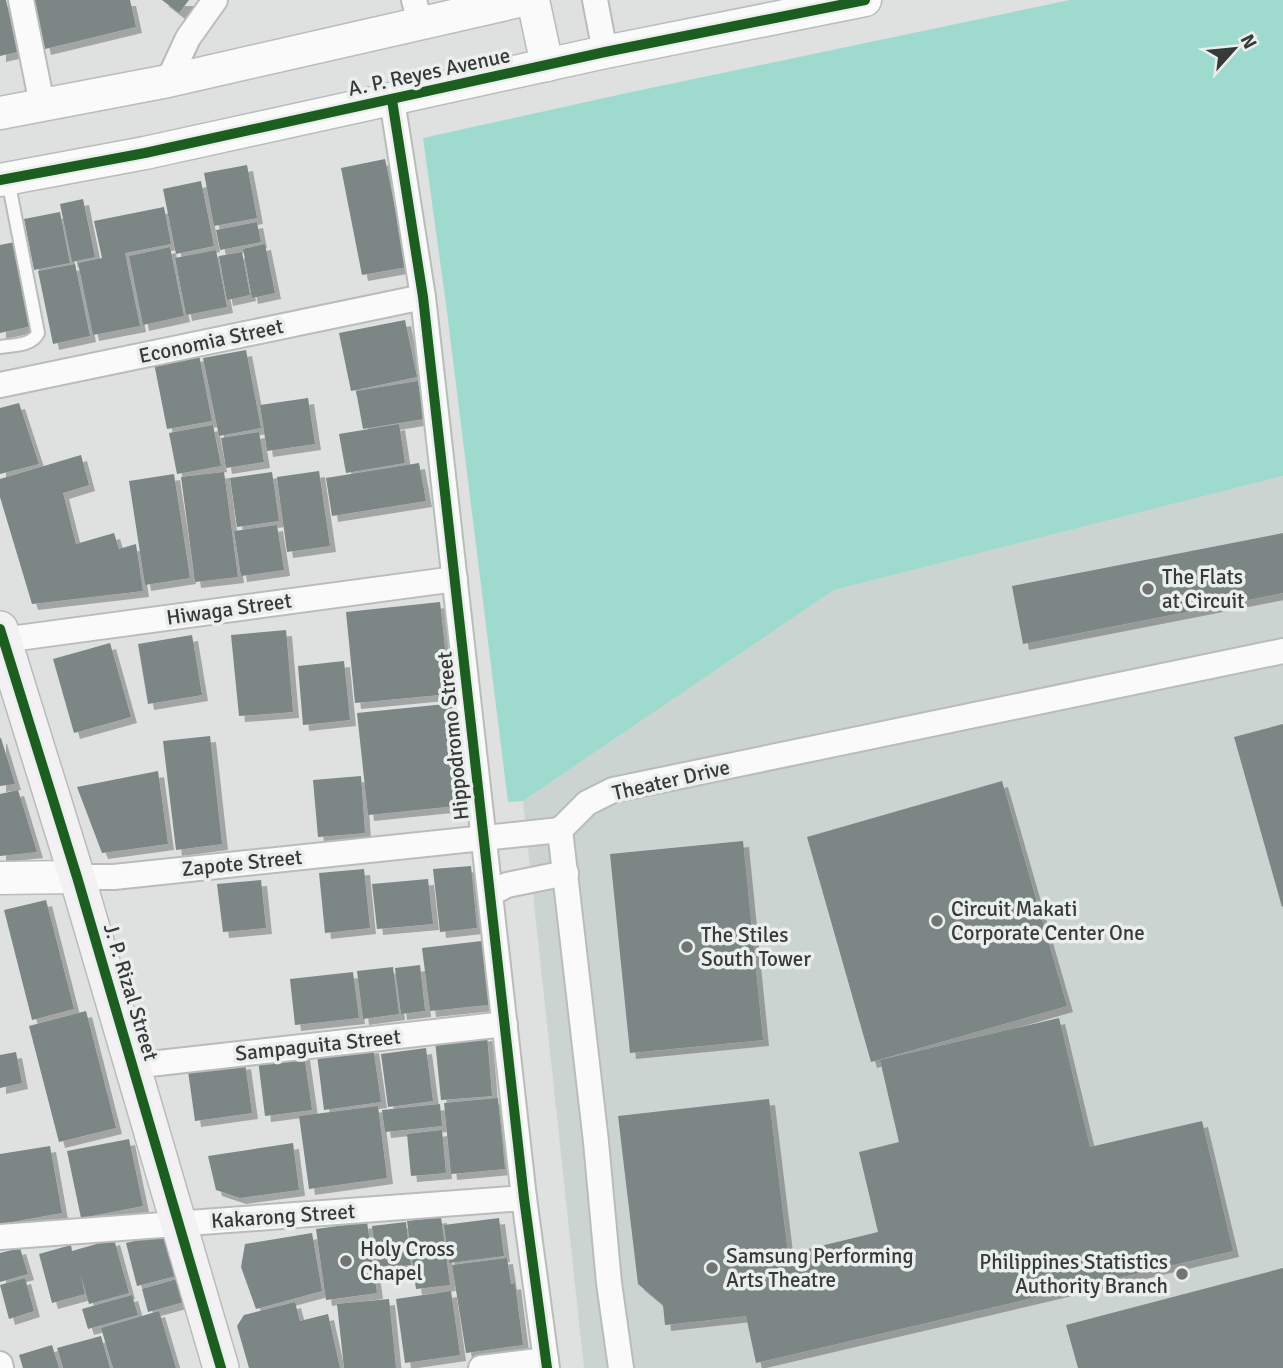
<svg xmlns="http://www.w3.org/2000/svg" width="1283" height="1368" font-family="Signika,sans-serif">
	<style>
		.built { fill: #ccd4d2 }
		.green { fill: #9fdace }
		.building { fill: #7c8684; filter: url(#shadow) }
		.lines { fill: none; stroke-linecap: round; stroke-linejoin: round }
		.service-casing { stroke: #babcbb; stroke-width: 16 }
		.minor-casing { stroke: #babcbb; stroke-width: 28 }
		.tertiary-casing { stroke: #babcbb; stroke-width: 35 }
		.secondary-casing { stroke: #babcbb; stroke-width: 38 }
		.service { stroke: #fafafa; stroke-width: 12 }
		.minor { stroke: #fafafa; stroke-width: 24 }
		.tertiary { stroke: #fafafa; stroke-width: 32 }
		.secondary { stroke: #f3f1f4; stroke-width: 35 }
		.cycleway-casing { stroke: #eaefee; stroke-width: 15 }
		.cycleway { stroke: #1b5e20; stroke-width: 10 }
		.poi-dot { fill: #727473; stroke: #eaefee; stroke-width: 2.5 }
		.labels { text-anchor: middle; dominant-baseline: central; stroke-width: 7; stroke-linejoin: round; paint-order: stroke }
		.street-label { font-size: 21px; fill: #383a39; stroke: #eaefee }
		.poi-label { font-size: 21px; fill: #383a39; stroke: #eaefee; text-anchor: start }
	</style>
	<defs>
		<filter id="shadow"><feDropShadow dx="6" dy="6" stdDeviation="0" flood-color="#0004"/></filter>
	</defs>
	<rect width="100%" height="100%" fill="#dee1e0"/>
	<polygon class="built" points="1283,476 1283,1368 584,1368 523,801 834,590"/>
	<polygon class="green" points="1070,0 1283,0 1283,476 834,590 523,801 508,802 446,304 423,138 627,93"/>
	<g class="building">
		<polygon points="0,0 6,0 17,52 0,56"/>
		<polygon points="33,0 130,0 136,27 45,49"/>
		<polygon points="162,0 189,0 179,13"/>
		<polygon points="385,159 407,267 362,275 341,168"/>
		<polygon points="247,165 257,218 214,226 204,173"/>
		<polygon points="201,181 214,246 176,254 163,189"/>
		<polygon points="83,199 95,257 72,262 60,204"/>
		<polygon points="164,207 171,244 125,253 140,326 93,335 78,263 102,258 94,221"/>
		<polygon points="60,212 70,263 34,270 24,219"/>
		<polygon points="257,222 261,242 220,250 216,230"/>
		<polygon points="15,242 32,326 0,333 0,245"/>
		<polygon points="265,244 275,293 252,298 243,249"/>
		<polygon points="170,247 184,316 143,325 129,256"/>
		<polygon points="216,250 227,307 186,315 175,258"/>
		<polygon points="242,252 250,295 227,300 219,256"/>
		<polygon points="75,264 90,336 53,344 38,271"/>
		<polygon points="405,320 417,377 351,391 339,333"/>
		<polygon points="246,350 261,428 219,436 203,358"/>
		<polygon points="199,355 212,421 167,429 154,363"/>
		<polygon points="418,381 424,419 363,429 356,391"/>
		<polygon points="308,398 315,444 267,451 260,405"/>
		<polygon points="19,403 39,464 0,474 0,408"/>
		<polygon points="399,424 405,463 346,473 339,434"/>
		<polygon points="213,425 221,466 177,474 169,433"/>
		<polygon points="259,432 264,462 226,468 221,438"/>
		<polygon points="81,455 89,485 63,493 76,544 114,533 119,549 136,544 143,591 32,604 0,497 0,479"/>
		<polygon points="419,463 426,501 332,516 326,478"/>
		<polygon points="319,471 330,546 287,552 277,477"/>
		<polygon points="224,472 238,577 195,582 181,477"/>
		<polygon points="272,472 279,521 237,527 230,478"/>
		<polygon points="174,474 190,578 145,585 129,481"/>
		<polygon points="277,525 284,570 241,576 234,531"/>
		<polygon points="1283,533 1283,593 1023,644 1012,586"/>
		<polygon points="440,602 450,694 355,703 346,612"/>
		<polygon points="286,630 293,712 239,716 231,635"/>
		<polygon points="192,635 202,695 148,704 138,644"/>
		<polygon points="110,643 131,717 74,733 53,659"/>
		<polygon points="344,661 350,720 303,725 298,666"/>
		<polygon points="455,703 466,805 368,815 357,713"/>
		<polygon points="1283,724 1283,906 1282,907 1234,737"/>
		<polygon points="210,736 222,844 176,850 163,741"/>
		<polygon points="0,738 1,738 15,784 0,786"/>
		<polygon points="158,771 168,844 102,853 77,787"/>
		<polygon points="361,776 365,833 318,837 313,780"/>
		<polygon points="1002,781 1067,1006 871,1062 807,837"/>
		<polygon points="18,790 37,852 0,856 0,794"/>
		<polygon points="743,841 763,1040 630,1053 610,854"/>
		<polygon points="471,866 477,928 440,932 433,869"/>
		<polygon points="364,869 370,928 325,933 319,873"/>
		<polygon points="428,879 433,924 377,929 372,884"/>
		<polygon points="261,880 266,928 223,932 217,884"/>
		<polygon points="46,900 74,1009 32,1020 4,910"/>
		<polygon points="490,940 497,1004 430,1011 422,948"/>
		<polygon points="420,965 425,1011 401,1014 395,968"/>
		<polygon points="393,967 399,1014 363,1019 357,971"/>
		<polygon points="353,972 359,1018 295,1025 290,979"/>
		<polygon points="86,1011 116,1128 59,1142 29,1026"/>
		<polygon points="1059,1018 1090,1147 1202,1121 1233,1251 756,1363 746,1316 665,1325 663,1305 638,1284 618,1116 769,1099 788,1254 878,1232 859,1152 899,1142 880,1060"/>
		<polygon points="487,1035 492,1096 441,1100 435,1040"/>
		<polygon points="373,1047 381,1102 324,1110 317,1055"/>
		<polygon points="426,1048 433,1101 388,1107 381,1054"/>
		<polygon points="16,1052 22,1083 0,1088 0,1055"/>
		<polygon points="304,1054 312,1110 265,1116 258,1060"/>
		<polygon points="245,1063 252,1113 195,1121 188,1071"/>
		<polygon points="498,1098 505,1169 451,1174 444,1103"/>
		<polygon points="440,1104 442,1126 385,1132 382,1110"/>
		<polygon points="378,1106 387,1178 309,1189 299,1116"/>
		<polygon points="442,1130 446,1173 411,1176 407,1134"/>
		<polygon points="129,1139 143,1206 81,1218 67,1151"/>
		<polygon points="293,1143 299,1190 240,1198 216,1190 208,1156"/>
		<polygon points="50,1146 62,1213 0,1224 0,1154"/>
		<polygon points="441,1217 450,1285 416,1289 407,1221"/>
		<polygon points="499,1218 504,1256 449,1263 444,1225"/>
		<polygon points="367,1222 377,1293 326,1300 316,1229"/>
		<polygon points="406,1222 411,1265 378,1269 372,1226"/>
		<polygon points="312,1233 322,1291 256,1309 241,1267 245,1244"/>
		<polygon points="165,1234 176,1276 137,1286 126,1243"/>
		<polygon points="114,1239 129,1293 89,1304 80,1273 85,1294 52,1303 39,1254 71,1245 72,1251"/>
		<polygon points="20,1248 28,1274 0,1282 0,1253"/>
		<polygon points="507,1258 511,1284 515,1283 523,1345 466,1353 452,1265"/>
		<polygon points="1283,1268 1283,1368 1078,1368 1066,1325"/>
		<polygon points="25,1278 34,1311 9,1319 0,1285"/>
		<polygon points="177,1279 184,1302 148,1312 142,1289"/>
		<polygon points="451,1291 460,1355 405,1363 396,1299"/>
		<polygon points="132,1295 138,1315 88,1329 82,1309"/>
		<polygon points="389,1299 396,1368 344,1368 337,1304"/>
		<polygon points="295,1302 300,1321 328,1314 340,1368 249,1368 237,1326 244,1315"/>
		<polygon points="159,1311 176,1368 113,1368 101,1328"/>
		<polygon points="101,1336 110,1368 63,1368 57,1348"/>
		<polygon points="52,1345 59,1368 23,1368 19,1355"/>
	</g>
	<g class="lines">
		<g class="service-casing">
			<path id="service" d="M0,347C13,345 32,346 38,333L8,180"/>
		</g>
		<g class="minor-casing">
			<g id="minor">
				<polyline points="21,0 42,104"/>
				<polyline points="414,0 420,23"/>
				<polyline points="595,0 605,52"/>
				<polyline points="168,81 188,38 215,0"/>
				<polyline points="392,100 423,297 524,1198 547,1368"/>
				<polyline points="0,385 423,297"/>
				<polyline points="3,640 455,579"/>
				<polyline points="560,830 587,803 613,790 1283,651"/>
				<polyline points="560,830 596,1142 609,1283 621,1368"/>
				<polyline points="77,877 114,877 560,830"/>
				<polyline points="490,894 507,885 566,873"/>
				<polyline points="132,1066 505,1024"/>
				<polyline points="0,1237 524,1198"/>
				<polyline points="0,1364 1,1368"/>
				<polyline points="481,1368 546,1360"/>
			</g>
		</g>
		<g class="tertiary-casing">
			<g id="tertiary">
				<polyline points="533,0 547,65"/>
				<polyline points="0,113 168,81 523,0"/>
				<polyline points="0,180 145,153 605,52 865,0"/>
				<polyline points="0,878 77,877"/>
			</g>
		</g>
		<g class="secondary-casing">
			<polyline id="secondary" points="0,629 77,877 221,1368"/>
		</g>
		<use href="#service" class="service"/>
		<use href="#minor" class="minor"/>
		<use href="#tertiary" class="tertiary"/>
		<use href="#secondary" class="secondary"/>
		<g class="cycleway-casing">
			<g id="cycleway">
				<polyline points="392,100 423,297 524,1198 547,1368"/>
				<polyline points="0,180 145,153 605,52 865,0"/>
				<polyline points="0,629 77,877 221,1368"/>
			</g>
		</g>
		<use href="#cycleway" class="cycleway"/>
	</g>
	<g class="poi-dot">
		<circle cx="1148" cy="589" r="7"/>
		<circle cx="937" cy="921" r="7"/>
		<circle cx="687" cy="947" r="7"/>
		<circle cx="346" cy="1261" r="7"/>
		<circle cx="712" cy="1268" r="7"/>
		<circle cx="1182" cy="1274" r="7"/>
	</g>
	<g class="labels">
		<g class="street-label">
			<text transform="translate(429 72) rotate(-12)">A. P. Reyes Avenue</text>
			<text transform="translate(211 341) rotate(-12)">Economia Street</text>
			<text transform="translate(229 609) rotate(-8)">Hiwaga Street</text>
			<text transform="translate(453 736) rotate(-96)">Hippodromo Street</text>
			<text transform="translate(671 780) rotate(-13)">Theater Drive</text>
			<text transform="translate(242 863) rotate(-6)">Zapote Street</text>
			<text transform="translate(131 992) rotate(73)">J. P. Rizal Street</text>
			<text transform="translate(318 1045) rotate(-6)">Sampaguita Street</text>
			<text transform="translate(283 1216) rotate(-4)">Kakarong Street</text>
		</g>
		<g class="poi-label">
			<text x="1162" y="577">The Flats<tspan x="1162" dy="24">at Circuit</tspan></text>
			<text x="951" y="909">Circuit Makati<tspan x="951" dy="24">Corporate Center One</tspan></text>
			<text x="701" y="935">The Stiles<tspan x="701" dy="24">South Tower</tspan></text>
			<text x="360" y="1249">Holy Cross<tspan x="360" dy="24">Chapel</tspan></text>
			<text x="726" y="1256">Samsung Performing<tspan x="726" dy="24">Arts Theatre</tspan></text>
			<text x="1168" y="1262" text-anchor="end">Philippines Statistics<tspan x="1168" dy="24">Authority Branch</tspan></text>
		</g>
	</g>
	<g transform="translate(1234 49) rotate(63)" stroke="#eaefee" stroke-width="5" paint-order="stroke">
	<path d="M0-5L12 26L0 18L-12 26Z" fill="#383a39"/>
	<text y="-10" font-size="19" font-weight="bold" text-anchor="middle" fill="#383a39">N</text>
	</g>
</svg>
